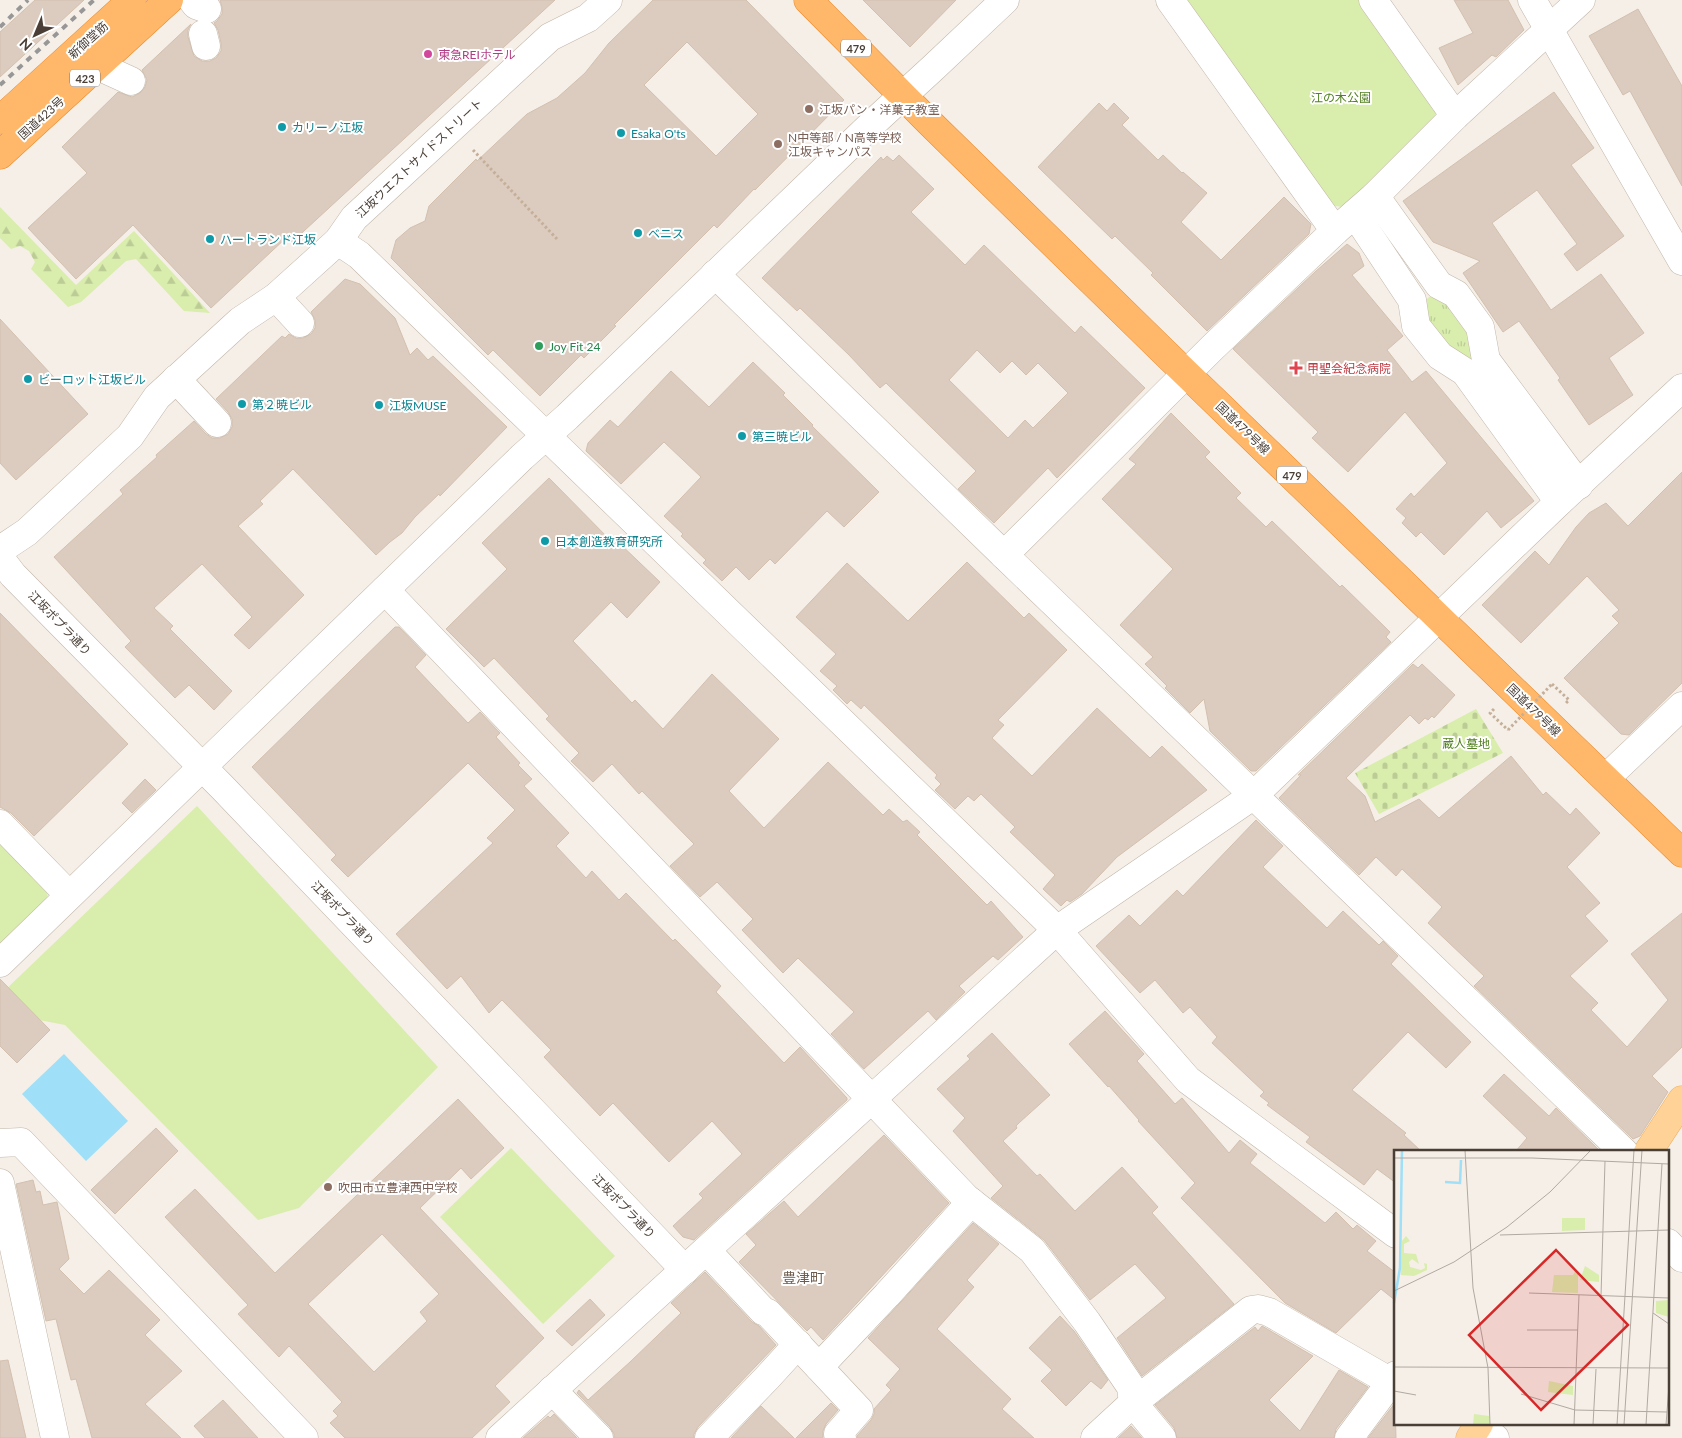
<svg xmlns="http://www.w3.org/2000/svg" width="1682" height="1438" font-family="Lato,'Noto Sans JP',sans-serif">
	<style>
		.grass { fill: url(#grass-tufts) }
		.forest { fill: url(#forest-firs) }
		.cemetery { fill: url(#cemetery-stones) }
		.green { fill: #d9edad }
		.water { fill: #9fdff7 }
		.building { fill: #dbccbf; stroke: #d3c0af; fill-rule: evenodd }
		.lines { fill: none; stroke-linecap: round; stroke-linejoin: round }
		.minor-casing { stroke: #c2b6a9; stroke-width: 29 }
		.major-casing { stroke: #eeae5d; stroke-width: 29 }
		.highway-casing { stroke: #eb8a2c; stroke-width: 29 }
		.path { stroke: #c5af99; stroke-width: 3; stroke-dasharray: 2.5 2.5; stroke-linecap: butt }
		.minor { stroke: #fff; stroke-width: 28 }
		.major { stroke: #ffd397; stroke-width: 28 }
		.highway { stroke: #ffb869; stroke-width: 28 }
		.rail { stroke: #979797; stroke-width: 4; stroke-dasharray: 6 6; stroke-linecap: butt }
		.path-bridge { stroke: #c5af99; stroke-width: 3; stroke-dasharray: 2.5 2.5; stroke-linecap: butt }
		.hotel-dot { fill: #d1479c; stroke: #fff; stroke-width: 2 }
		.education-dot { fill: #8d6e63; stroke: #fff; stroke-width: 2 }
		.culture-dot { fill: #0f9aa8; stroke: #fff; stroke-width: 2 }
		.leisure-dot { fill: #2e9e5b; stroke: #fff; stroke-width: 2 }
		.health-dot { fill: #e0444e; stroke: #fff; stroke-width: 2 }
		.labels { text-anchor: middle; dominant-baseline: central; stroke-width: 4; stroke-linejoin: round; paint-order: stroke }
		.shield { fill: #fff; stroke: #807972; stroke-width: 1 }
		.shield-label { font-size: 11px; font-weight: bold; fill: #493f36 }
		.street-label { font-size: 12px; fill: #493f36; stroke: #fff }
		.hotel-label { font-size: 12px; fill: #b23c85; stroke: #fff; text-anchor: start }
		.park-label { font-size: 12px; fill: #548123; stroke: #fff }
		.education-label { font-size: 12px; fill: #785e54; stroke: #fff; text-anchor: start }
		.culture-label { font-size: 12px; fill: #0d838f; stroke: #fff; text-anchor: start }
		.leisure-label { font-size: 12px; fill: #27864d; stroke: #fff; text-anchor: start }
		.health-label { font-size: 12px; fill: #be3a42; stroke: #fff; text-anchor: start }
		.neighbourhood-label { font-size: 14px; fill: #6d5b4c; stroke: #fff }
		.inset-river { fill: none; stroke: #9fdff7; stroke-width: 2.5 }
		.inset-road { fill: none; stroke: #b0a9a1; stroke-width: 1 }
		.view { fill: #d62828; fill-opacity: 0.15; stroke: #d62828; stroke-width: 2.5 }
		.inset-edge { fill: none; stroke: #493f36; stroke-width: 2.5 }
	</style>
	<defs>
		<pattern id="grass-tufts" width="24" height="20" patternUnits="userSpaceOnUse" patternTransform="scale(1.25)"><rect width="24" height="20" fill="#d9edad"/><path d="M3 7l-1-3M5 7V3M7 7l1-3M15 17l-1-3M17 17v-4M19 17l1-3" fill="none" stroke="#bccc95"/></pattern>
		<pattern id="forest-firs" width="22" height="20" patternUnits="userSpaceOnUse" patternTransform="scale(1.25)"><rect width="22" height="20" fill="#d9edad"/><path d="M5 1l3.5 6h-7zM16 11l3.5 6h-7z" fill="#bccc95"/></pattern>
		<pattern id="cemetery-stones" width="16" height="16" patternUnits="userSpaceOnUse" patternTransform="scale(1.25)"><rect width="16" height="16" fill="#d9edad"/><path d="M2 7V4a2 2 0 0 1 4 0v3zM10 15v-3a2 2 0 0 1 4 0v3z" fill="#bccc95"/></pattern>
	</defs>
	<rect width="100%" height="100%" fill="#f5efe8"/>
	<path class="grass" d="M1432,295C1459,313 1467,323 1476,354L1468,361L1448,347L1431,326L1423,302Z"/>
	<polygon class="forest" points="0,207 76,285 134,231 210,313 184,311 136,259 126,261 81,302 68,307 31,269 35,262 29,251 20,246 11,249 0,238"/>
	<polygon class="cemetery" points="1476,709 1503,753 1379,814 1355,773"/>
	<g class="green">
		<polygon points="1185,0 1360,0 1436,107 1435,123 1348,208 1330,205"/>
		<polygon points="197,806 438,1067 299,1208 258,1220 65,1025 34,1019 0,1047 0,995"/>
		<polygon points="0,840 47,887 48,906 0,951"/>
		<polygon points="511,1148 615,1256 543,1324 440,1217"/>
	</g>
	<polygon class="water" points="64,1054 128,1121 86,1161 22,1094"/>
	<g class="building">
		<polygon points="35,0 84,0 0,77 0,32"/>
		<polygon points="220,0 555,0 292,242 287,237 211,308 133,225 76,279 28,228 87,173 62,147 118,92 132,97 140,93 145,87 147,80 142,70 191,24 188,30 188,37 194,56 202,61 210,61 216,58 221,51 221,43 218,30 214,23 217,21 222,14 222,7"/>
		<path d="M653,0H746L844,100L755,190L754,189L717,228L714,225L614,325L616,326L584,358L581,355L540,396L493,350L488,355L391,258L396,240L410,228L425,221L429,206L476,159L477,161L527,114L557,98L585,73L609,43ZM687,42L758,114L716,156L644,85Z"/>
		<polygon points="863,0 956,0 910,47"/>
		<polygon points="1454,0 1508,0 1524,30 1496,57 1492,55 1458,85 1439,48 1473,33"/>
		<polygon points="1638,9 1682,86 1682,186 1630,91 1623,95 1589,36"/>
		<polygon points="1554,92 1594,148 1571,165 1624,236 1577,271 1564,254 1577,244 1537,190 1492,223 1551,310 1601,274 1644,333 1609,358 1633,395 1589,425 1558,380 1560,378 1519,321 1503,332 1463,273 1480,261 1433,242 1403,201"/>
		<polygon points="1099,103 1107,111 1114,103 1129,118 1122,125 1158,160 1163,155 1182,173 1183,172 1207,193 1181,222 1221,260 1284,197 1311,224 1309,234 1207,331 1151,275 1153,273 1115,236 1112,239 1038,167"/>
		<path d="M899,155L934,189L911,212L965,265L984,245L1075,333L1081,326L1145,388L1057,478L1048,468L994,523L958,489L976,471L886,383L880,388L849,355L800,308L797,311L762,278L881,157L883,160L887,156L893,161ZM977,350L1000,373L1012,361L1026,375L1038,363L1068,393L1033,428L1025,420L1008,438L949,380Z"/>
		<polygon points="1347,244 1359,253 1364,266 1352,275 1403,336 1387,350 1412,382 1426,371 1534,501 1501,528 1487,511 1444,555 1421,532 1416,537 1402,523 1406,518 1396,509 1411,493 1414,497 1447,463 1405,412 1348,472 1312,438 1318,432 1233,349 1316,271"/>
		<polygon points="345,279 360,284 395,318 410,355 417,348 428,360 433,356 507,427 440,496 439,494 415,517 402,533 390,542 376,555 293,469 260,501 263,504 238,526 304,595 249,649 234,635 252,617 202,564 154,608 173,626 170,629 232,691 214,710 189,685 175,698 125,647 131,641 54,557 123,494 120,490 157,457 156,455 194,421 206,434 212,438 220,438 228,434 232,427 232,419 228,412 216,399 282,336 285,338 289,334 296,338 303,338 311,334 315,328 315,320 311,312"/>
		<polygon points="0,319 88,414 16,480 0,463"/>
		<polygon points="753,362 785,393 783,395 813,425 812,426 879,492 844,527 827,511 775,564 770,559 749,580 736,567 722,581 703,563 706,560 681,536 683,534 664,516 701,477 664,442 621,484 586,451 588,443 610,420 618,427 671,371 709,407"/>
		<polygon points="1171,413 1210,452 1205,457 1241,493 1236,498 1266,527 1272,521 1340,587 1342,585 1390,632 1386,637 1391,642 1256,771 1251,771 1210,731 1204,699 1190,713 1165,688 1167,686 1145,664 1153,657 1120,625 1173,569 1102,499 1136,464 1129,459"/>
		<polygon points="1682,472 1682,683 1629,735 1621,734 1564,678 1619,623 1612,616 1619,610 1587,576 1521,643 1482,605 1535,551 1549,565 1576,527 1589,513 1606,503 1628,526"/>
		<polygon points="549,478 614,544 617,541 660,582 627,618 611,602 573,641 632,703 635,700 663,729 712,674 779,739 729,791 764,828 828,762 883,815 889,809 903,822 907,820 920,832 917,835 987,905 991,901 1023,937 998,960 993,956 959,986 965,992 936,1020 928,1011 864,1069 831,1034 854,1012 798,958 783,973 742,930 753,919 717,882 700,897 670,866 694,844 642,791 639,794 612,764 593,782 571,761 579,753 546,719 549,716 494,658 484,667 446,629 507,569 482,543"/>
		<polygon points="967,562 1024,618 1029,613 1067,650 998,720 1004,725 992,738 1032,776 1097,708 1150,758 1162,746 1207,790 1117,857 1082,894 1070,902 1067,900 1061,906 1043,889 1055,875 1010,832 1015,827 981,794 974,801 968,796 955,809 935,790 941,784 935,778 937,775 864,705 861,709 851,700 847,704 833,690 837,686 820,671 836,654 796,617 847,563 908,621"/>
		<polygon points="0,613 128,744 34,836 11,813 0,807"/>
		<polygon points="395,627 399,627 426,655 415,667 468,723 480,712 500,733 496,737 520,763 518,765 532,779 524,786 569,833 556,846 586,878 592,871 619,900 626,893 673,941 675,939 721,986 716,992 784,1063 800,1047 847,1098 847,1100 694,1240 683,1237 673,1226 703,1198 699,1194 742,1154 712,1121 669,1162 613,1103 600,1116 544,1057 551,1050 502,1000 489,1013 461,976 447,989 396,934 493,843 487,838 515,810 468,763 348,877 331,860 336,855 252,767"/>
		<polygon points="1413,664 1418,668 1422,664 1455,695 1434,718 1432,716 1428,720 1425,718 1419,724 1410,715 1346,778 1365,796 1375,822 1419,799 1439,818 1511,756 1543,795 1546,792 1570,815 1576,808 1600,833 1567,867 1600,903 1585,916 1608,941 1570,976 1598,1003 1591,1010 1627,1047 1668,1000 1631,954 1682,913 1682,1047 1652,1076 1668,1092 1640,1136 1633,1139 1474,986 1484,976 1428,923 1442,907 1402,869 1396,876 1376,857 1359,875 1279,798 1301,775 1298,775"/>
		<polygon points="145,779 156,790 132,813 122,803"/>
		<polygon points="1256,820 1283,846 1263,867 1327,928 1343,911 1379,945 1383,941 1398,956 1391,964 1471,1042 1446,1068 1408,1032 1352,1090 1406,1133 1404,1135 1422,1152 1396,1152 1396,1183 1377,1169 1364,1185 1306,1142 1310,1137 1267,1105 1269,1103 1260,1096 1264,1092 1212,1043 1217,1037 1190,1007 1183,1013 1155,980 1140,993 1096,946 1129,915 1140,926 1177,890 1183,896"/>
		<polygon points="0,979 50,1030 17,1063 0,1046"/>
		<polygon points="1105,1011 1144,1054 1137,1061 1175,1104 1182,1098 1229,1153 1240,1140 1257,1154 1250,1163 1325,1223 1336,1212 1353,1229 1357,1225 1376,1241 1367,1251 1396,1273 1396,1301 1381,1289 1336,1333 1285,1303 1181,1198 1195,1183 1138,1121 1139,1120 1109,1086 1108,1087 1069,1044"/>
		<polygon points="992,1033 1050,1095 1020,1122 1016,1126 1017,1128 1003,1141 1037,1176 1040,1174 1075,1211 1122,1167 1158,1207 1152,1213 1234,1304 1142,1376 1117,1338 1166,1298 1135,1264 1090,1300 1044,1240 991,1198 1003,1186 953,1131 965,1118 937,1089 970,1059 967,1056"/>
		<polygon points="1504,1074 1549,1116 1556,1108 1600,1151 1515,1152 1527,1138 1483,1096"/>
		<path d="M458,1099L504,1148L471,1179L461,1168L420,1208L544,1338L495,1386L510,1402L472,1438H345L330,1423L338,1416L333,1411L342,1402L289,1346L279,1357L238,1314L248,1305L165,1217L195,1189L275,1273ZM382,1234L439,1294L420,1312L427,1321L374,1372L308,1304Z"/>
		<polygon points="156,1128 178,1151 115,1214 91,1190"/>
		<polygon points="884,1135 949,1203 823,1340 811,1327 807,1331 739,1262 756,1245 746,1234 784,1201 798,1217"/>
		<polygon points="33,1180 36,1192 40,1191 43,1205 57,1202 69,1259 59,1269 84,1294 109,1270 160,1320 145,1335 182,1371 145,1404 181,1438 92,1438 76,1379 71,1380 56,1319 46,1321 16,1184"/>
		<polygon points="973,1223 999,1244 967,1280 974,1287 937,1329 1011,1399 1002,1409 1034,1438 857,1438 857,1436 871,1420 874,1414 874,1409 891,1390 886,1385 900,1369 868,1338"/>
		<polygon points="705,1272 752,1322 759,1326 776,1345 698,1427 694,1434 694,1438 614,1438 614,1434 610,1427 577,1393 579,1390 588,1400 630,1362 681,1313 671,1303"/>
		<polygon points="590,1299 605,1315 572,1346 556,1331"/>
		<polygon points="1060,1316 1074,1331 1108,1380 1101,1389 1091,1381 1066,1406 1041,1381 1052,1370 1029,1348"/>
		<polygon points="1262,1326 1313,1356 1269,1400 1300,1431 1339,1370 1368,1387 1336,1429 1334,1438 1177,1438 1174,1428 1155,1405 1255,1327 1258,1331"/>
		<polygon points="8,1360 26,1438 0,1438 0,1361"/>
		<polygon points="223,1400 258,1438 205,1438 194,1426"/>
		<polygon points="831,1403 838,1410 826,1424 823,1431 823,1438 796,1438"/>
		<polygon points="1395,1403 1396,1438 1368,1438"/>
		<polygon points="761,1406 794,1438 731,1438"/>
		<polygon points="554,1414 577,1438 523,1438 548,1416 550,1418"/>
		<polygon points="1131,1426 1142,1438 1118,1438"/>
	</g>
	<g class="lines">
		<g class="minor-casing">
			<g id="minor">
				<polyline points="192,0 196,5 207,9"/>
				<polyline points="1170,0 1335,231"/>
				<polyline points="1373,0 1455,116"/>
				<polyline points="1532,0 1682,261"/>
				<polyline points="203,34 206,46"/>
				<polyline points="98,66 131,81"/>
				<polyline points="1375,196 1439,285 1456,294 1480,327 1486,360 1579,485"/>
				<polyline points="1355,214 1412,300 1416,326 1440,356 1465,372 1559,502"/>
				<polyline points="338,241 359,255 1057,930 1188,1080 1396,1234"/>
				<polyline points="715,274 1004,555 1624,1152"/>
				<polyline points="276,297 300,323"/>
				<polyline points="176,379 217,423"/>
				<polyline points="0,550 27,532 130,436 157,397 240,321 276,297 338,241 354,218 550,37 588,18 608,0"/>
				<polyline points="1004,555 1212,348 1335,231 1375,196 1455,116 1581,0"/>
				<polyline points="0,558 13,575 223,788 685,1270"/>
				<polyline points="385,590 966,1198 1032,1250 1087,1322 1131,1387 1133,1403 1162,1438"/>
				<polyline points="1606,778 1682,706"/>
				<polyline points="0,824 69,895"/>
				<polyline points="0,963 522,457 567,417 873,123 934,67 1005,0"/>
				<polyline points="0,1143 21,1142 304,1438"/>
				<polyline points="0,1183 55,1438"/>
				<polyline points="1668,1243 1682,1258"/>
				<polyline points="707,1251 763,1311 768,1313 859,1410 838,1434 842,1438"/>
				<polyline points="819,1367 887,1295 971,1202"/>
				<polyline points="552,1390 599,1438"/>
				<polyline points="1479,1425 1495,1438"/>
				<polyline points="500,1438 1057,930 1254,795 1559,502 1682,388"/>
				<polyline points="709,1438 767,1378 798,1344"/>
				<polyline points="1095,1438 1133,1403 1251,1310 1258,1309 1269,1312 1391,1382"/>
				<polyline points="1349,1438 1396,1375"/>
			</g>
		</g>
		<g class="major-casing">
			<g id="major">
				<polyline points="1648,1152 1682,1100"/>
				<polyline points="1470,1438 1479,1424"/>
			</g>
		</g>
		<g class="highway-casing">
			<g id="highway">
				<polyline points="808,0 929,122 1164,352 1682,853"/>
				<polyline points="0,120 132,0"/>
				<polyline points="0,155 169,0"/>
			</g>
		</g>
		<g class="path">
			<polyline points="473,150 557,239"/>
			<polyline points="1552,684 1569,700 1565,704"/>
			<polyline points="1494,709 1490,713 1508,730"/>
		</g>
		<use href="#minor" class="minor"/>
		<use href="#major" class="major"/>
		<use href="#highway" class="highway"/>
		<g class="rail">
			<polyline points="0,27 28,0"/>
			<polyline points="0,85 94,0"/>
		</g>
		<polyline class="path-bridge" points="1508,730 1552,684"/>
	</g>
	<circle class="hotel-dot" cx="428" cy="54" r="5"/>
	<g class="education-dot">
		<circle cx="809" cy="109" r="5"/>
		<circle cx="778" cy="144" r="5"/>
		<circle cx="328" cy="1187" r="5"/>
	</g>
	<g class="culture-dot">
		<circle cx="282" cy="127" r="5"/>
		<circle cx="621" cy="133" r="5"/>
		<circle cx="638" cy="233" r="5"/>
		<circle cx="210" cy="239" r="5"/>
		<circle cx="28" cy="379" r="5"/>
		<circle cx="242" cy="404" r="5"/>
		<circle cx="379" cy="405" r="5"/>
		<circle cx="742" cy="436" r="5"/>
		<circle cx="545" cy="541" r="5"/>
	</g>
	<circle class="leisure-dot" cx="539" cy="346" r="5"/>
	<path class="health-dot" d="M1293.5 360.5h5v5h5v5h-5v5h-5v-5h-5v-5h5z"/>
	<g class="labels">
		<g class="shield">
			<rect x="841" y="39.5" width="30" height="17" rx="4"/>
			<rect x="70" y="69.5" width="30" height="17" rx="4"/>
			<rect x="1277" y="466.5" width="30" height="17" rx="4"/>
		</g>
		<g class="shield-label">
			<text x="856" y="48">479</text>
			<text x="85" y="78">423</text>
			<text x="1292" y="475">479</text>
		</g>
		<g class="street-label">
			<text transform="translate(88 40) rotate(-42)">新御堂筋</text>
			<text transform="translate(41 118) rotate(-42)">国道423号</text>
			<text transform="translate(419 158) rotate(-43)">江坂ウエストサイドストリート</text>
			<text transform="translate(1243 428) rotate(44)">国道479号線</text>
			<text transform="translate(60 623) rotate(46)">江坂ポプラ通り</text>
			<text transform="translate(1534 710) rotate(44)">国道479号線</text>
			<text transform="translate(343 913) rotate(46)">江坂ポプラ通り</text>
			<text transform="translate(624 1206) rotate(46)">江坂ポプラ通り</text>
		</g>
		<g class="hotel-label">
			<text x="438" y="54">東急REIホテル</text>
		</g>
		<g class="park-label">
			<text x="1341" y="97">江の木公園</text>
			<text x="1466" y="743">蔵人墓地</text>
		</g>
		<g class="education-label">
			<text x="819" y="109">江坂パン・洋菓子教室</text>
			<text x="788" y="137">N中等部 / N高等学校<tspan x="788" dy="14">江坂キャンパス</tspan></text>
			<text x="338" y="1187">吹田市立豊津西中学校</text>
		</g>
		<g class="culture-label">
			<text x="292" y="127">カリーノ江坂</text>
			<text x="631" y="133">Esaka O'ts</text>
			<text x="648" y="233">ベニス</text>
			<text x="220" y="239">ハートランド江坂</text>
			<text x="38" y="379">ビーロット江坂ビル</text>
			<text x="252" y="404">第２暁ビル</text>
			<text x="389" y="405">江坂MUSE</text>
			<text x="752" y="436">第三暁ビル</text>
			<text x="555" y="541">日本創造教育研究所</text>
		</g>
		<g class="leisure-label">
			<text x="549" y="346">Joy Fit 24</text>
		</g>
		<g class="health-label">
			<text x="1307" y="368">甲聖会紀念病院</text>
		</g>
		<g class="neighbourhood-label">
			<text x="803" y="1277">豊津町</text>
		</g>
	</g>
	<g transform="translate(1394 1150)">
		<rect width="275" height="275" fill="#f5efe8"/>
		<path d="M12,86L16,91L10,94V103L22,104L25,114L18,109L15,112L16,117L27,120L31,118L30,113L33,114V120L20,126L7,125L8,91Z" fill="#d9edad"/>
		<path d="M168,68H191V80L168,81ZM191,116L205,125V132L186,130ZM182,120L184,122V143L158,142L160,125H179ZM275,150V167L262,163V151ZM155,231L179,236V245L154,242ZM80,264L95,266V275H79Z" fill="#d9edad"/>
		<path class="inset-river" d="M51,32L66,33L67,10M0,153L6,118L8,0"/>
		<path class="inset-road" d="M71,0L79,138L94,218L96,275M0,8H138L275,14M106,85L275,80M0,141L60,112L113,77L156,42L197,0M135,143L275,148M207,146L211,11M259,163L275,174M133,180H184M0,217L275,218M0,241L22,245M127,244L181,260L273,262M180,275L185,145M199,275L202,219M223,275L240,0M230,275L248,0M252,275L268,14M272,275L275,235"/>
		<path class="view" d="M162,100L234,175L147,260L75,185Z"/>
		<rect width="275" height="275" class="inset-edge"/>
	</g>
	<g transform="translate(35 35) rotate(224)" stroke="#ffffff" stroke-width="4" paint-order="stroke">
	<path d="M0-4L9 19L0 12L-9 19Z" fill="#493f36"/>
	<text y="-8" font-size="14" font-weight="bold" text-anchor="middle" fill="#493f36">N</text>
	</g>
</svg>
